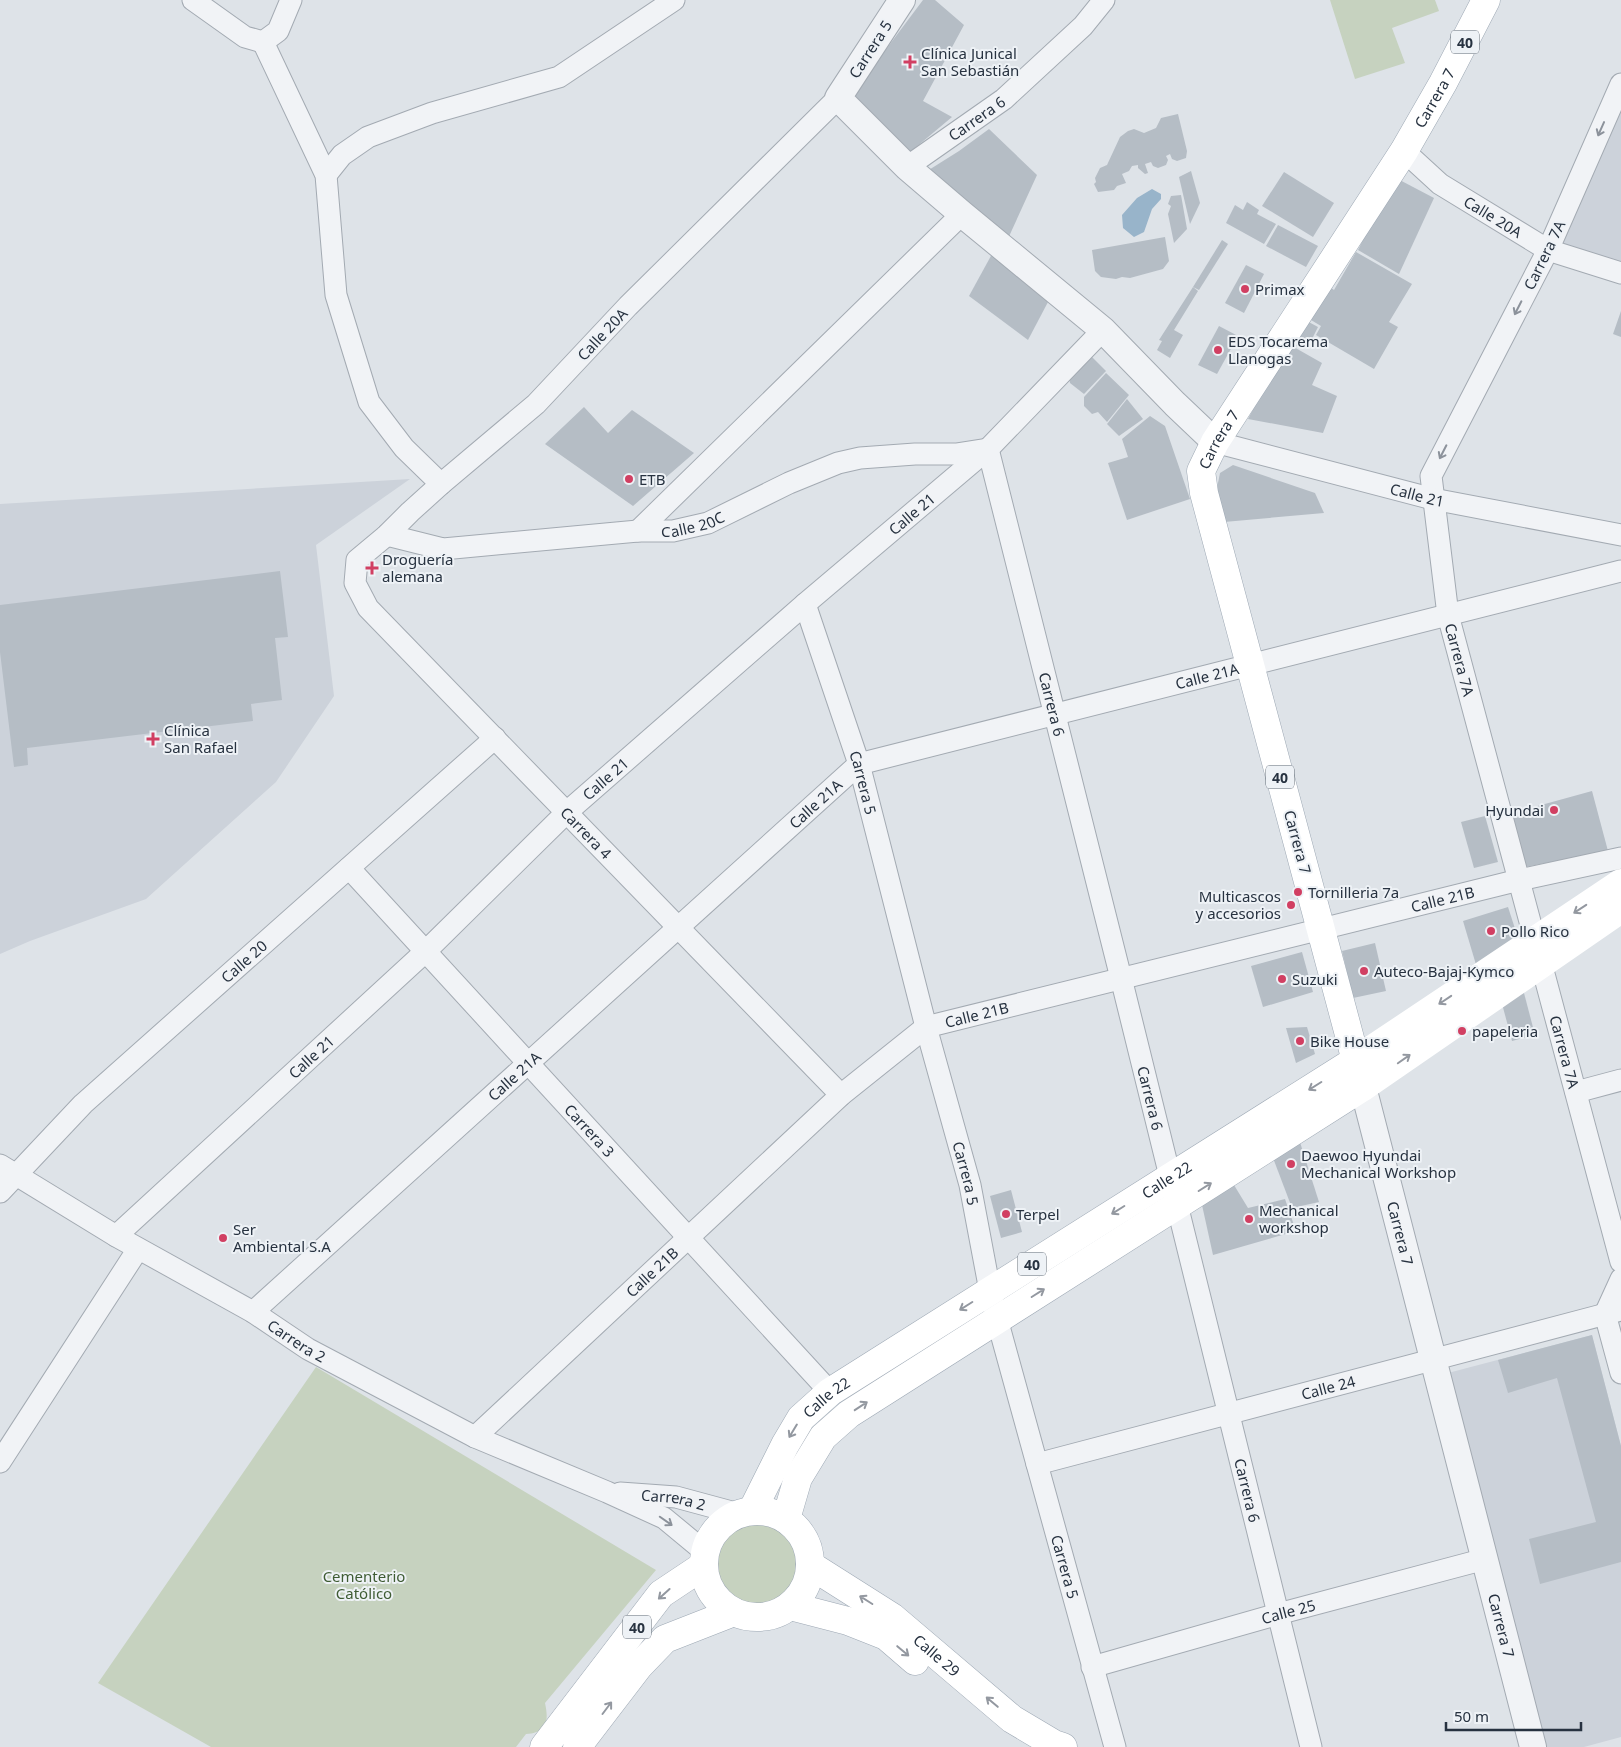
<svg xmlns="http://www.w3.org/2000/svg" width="1621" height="1747" font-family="'Noto Sans',sans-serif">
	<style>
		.built { fill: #ccd2da }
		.green { fill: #c6d2bf }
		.water { fill: #98b4ca }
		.building { fill: #b5bdc5 }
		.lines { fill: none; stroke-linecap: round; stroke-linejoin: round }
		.minor-casing { stroke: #a3aab2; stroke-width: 23 }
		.tertiary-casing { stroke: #a3aab2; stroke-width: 28 }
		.primary-casing { stroke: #9da8b4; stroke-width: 29 }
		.minor { stroke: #f1f3f6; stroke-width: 21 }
		.tertiary { stroke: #f1f3f6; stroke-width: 26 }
		.secondary { stroke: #fff; stroke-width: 28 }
		.primary { stroke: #fff; stroke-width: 28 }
		.oneway { stroke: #8c929b }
		.oneway2 { stroke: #9398a0 }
		.poi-dot { fill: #d13f62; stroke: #eef2f6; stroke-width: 2 }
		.labels { text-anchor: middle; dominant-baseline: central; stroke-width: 4; stroke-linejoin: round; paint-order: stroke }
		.shield { fill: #eef2f6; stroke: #636c77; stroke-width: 1 }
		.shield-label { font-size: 14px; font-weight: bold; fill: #273240 }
		.street-label { font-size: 15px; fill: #273240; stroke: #eef2f6 }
		.poi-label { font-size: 15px; fill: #273240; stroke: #eef2f6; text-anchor: start }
		.park-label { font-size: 15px; fill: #3f5c34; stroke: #eef2f6 }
	</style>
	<rect width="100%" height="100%" fill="#dee3e8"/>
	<g class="built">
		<polygon points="1621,84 1621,273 1548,250"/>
		<polygon points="410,479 316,545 334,696 276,782 146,899 30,941 0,954 0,504"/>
		<polygon points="1592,1335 1621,1446 1621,1737 1584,1747 1547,1747 1448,1373"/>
	</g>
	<g class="green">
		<polygon points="1330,0 1435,0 1439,11 1392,28 1405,63 1355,79"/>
		<path d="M316,1367L656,1570L545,1703C549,1721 547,1733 526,1734L516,1747H211L98,1683Z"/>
		<circle cx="757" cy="1564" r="43"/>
	</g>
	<polygon class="water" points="1152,189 1161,194 1161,199 1152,209 1144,232 1134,237 1123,228 1122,215 1137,198"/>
	<g class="building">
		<polygon points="923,0 935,0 964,25 923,101 952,117 909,153 848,100"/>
		<polygon points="1178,114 1187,151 1186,158 1177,161 1172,159 1170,154 1166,156 1168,160 1166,165 1158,168 1153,166 1151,162 1145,164 1148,173 1145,174 1138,168 1138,165 1132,166 1129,171 1122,174 1126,183 1117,186 1114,190 1098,192 1094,184 1096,182 1095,178 1100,168 1107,165 1120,137 1128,131 1134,129 1144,133 1156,128 1161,118"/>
		<polygon points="989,129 1037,175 1006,243 924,173 959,151"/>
		<polygon points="1191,171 1200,203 1190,224 1179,177"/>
		<polygon points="1284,172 1334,203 1313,237 1262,206"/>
		<polygon points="1394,177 1434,198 1399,274 1358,250"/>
		<polygon points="1181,195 1187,229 1174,243 1168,214 1171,206 1168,204 1171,196"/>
		<polygon points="1247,202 1259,210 1257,214 1276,224 1264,244 1226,223 1235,205 1243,210"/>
		<polygon points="1278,225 1318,246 1306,267 1266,246"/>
		<polygon points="1165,237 1169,261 1163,269 1130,278 1122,277 1116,279 1101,277 1095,271 1092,250"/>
		<polygon points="1222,240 1228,244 1199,290 1193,287"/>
		<polygon points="1356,252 1412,284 1389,322 1398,327 1374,369 1316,335 1321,326 1311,320 1330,287 1334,290"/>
		<polygon points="992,254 1048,302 1028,340 969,296"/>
		<polygon points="1246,265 1264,274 1244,313 1225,303"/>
		<polygon points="1193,287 1198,291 1174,330 1183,335 1170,358 1157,350 1162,341 1159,340"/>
		<polygon points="1621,311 1621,337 1613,334"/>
		<polygon points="1305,320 1318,327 1310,343 1306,341 1302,349 1291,343"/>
		<polygon points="1219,326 1238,336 1217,374 1198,365"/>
		<polygon points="1292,346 1322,363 1312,385 1337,396 1323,433 1248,419 1276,366"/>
		<polygon points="1090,355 1106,371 1084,394 1070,383 1069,377"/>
		<polygon points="1106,373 1129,395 1107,422 1098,412 1092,414 1084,406 1084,397"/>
		<polygon points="1127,399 1143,419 1119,436 1107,424"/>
		<polygon points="584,407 608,433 632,410 694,453 633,506 545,444"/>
		<polygon points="1150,416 1165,426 1190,499 1127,520 1108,463 1128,457 1122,439"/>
		<polygon points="1233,465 1315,493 1324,513 1224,522 1217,488 1220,473"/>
		<polygon points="280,571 288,637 275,638 282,700 251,704 253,721 27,748 28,765 14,767 0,652 0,605"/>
		<polygon points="1592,791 1608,851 1525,867 1512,813"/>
		<polygon points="1485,816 1498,862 1474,868 1461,822"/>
		<polygon points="1508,907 1519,941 1477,968 1463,921"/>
		<polygon points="1375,943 1386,991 1353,998 1342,951"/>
		<polygon points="1302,952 1313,992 1263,1007 1251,966"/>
		<polygon points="1524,993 1535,1035 1512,1041 1501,1000"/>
		<polygon points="1307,1027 1315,1054 1296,1063 1286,1028"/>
		<polygon points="1298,1136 1319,1202 1292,1208 1270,1150"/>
		<polygon points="1234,1185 1248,1208 1285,1199 1296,1231 1213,1255 1202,1205"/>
		<polygon points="1011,1190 1022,1232 1001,1238 990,1196"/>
		<polygon points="1592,1335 1621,1446 1621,1562 1540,1584 1529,1539 1596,1522 1557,1378 1508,1393 1498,1360"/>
	</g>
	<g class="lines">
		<g class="minor-casing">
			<g id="minor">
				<polyline points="193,0 245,37 263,42"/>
				<polyline points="263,42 326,175 336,295 369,402 404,448 441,484"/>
				<polyline points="263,42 278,31 291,0"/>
				<path id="s1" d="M1621,84L1548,250L1431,476L1448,615L1621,1262"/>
				<path id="s2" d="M838,98L628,306L536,404L441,484L410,512L387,535L357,560L355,583L368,608L841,1095"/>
				<path id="s3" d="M1404,151L1440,184L1548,250L1621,273"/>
				<path id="s4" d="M907,167L1004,99L1083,26L1104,0"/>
				<polyline points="326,175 342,155 368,137 432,113 559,77 674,0"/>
				<path id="s5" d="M1215,442L1433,499L1621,535"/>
				<polyline points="638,531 962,214"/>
				<path id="s6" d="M387,535L443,549L638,531H673L708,523L789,483L838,463L860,458L915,454H956L988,449L1121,978L1311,1747"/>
				<path id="s7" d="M805,604L859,764L926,1027L970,1185L990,1291L997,1319L1115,1747"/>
				<path id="s8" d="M349,868L830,1392"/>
				<polyline points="1576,1092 1621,1080"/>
				<path id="s9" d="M0,1165L116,1236L253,1312L308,1349L475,1437L607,1492L664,1518L705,1552"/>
				<path id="s10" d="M0,1192L83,1104L495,738"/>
				<path id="s11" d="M116,1236L426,951L567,812L805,604L988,449L1103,330"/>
				<polyline points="1621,1279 1605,1314 1621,1373"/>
				<path id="s12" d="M253,1312L859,764L1621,571"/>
				<path id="s13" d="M475,1437L841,1095L926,1027L1519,880L1621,858"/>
				<polyline points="0,1462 138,1249"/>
				<path id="s14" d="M1037,1464L1621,1310"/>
				<path id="s15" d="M620,1493L676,1497L739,1514"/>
				<path id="s16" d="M1092,1667L1278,1614L1485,1559"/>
			</g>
		</g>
		<g class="tertiary-casing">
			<g id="tertiary">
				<polyline points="902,0 838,98 907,167 962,214 1103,330 1175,404 1215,442"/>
				<path id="s17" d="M1363,1087L1533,1747"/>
			</g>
		</g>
		<g class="primary-casing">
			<g id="primary">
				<circle cx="757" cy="1564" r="53"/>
				<path id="s18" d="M752,1511L785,1445L801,1418L830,1392L1356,1060"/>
				<path id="s19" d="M786,1519L798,1478L823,1437L849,1414L1363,1087L1204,493L1201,471L1215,442L1404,151L1443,83L1486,0"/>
				<path id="s20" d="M810,1565L892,1617L1012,1719L1054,1744L1063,1747"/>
				<polyline points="790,1606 848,1621 886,1636 915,1661"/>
				<polyline points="544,1747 661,1594 703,1566"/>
				<polyline points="577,1747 639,1666 665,1639 734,1612"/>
			</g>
		</g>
		<use href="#minor" class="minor"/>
		<use href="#tertiary" class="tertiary"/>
		<g class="secondary">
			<polyline points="1356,1060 1621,883"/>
			<polyline points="1363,1087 1621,909"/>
		</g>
		<use href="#primary" class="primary"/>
	</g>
	<defs><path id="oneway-shaft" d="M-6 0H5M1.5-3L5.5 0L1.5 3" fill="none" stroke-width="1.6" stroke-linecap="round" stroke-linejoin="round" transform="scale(1.25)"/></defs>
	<g class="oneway">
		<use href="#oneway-shaft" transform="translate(1601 129) rotate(114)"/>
		<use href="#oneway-shaft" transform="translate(1518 308) rotate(117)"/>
		<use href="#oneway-shaft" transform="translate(1443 452) rotate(117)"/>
		<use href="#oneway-shaft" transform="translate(666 1521) rotate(35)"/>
	</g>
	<g class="oneway2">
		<use href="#oneway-shaft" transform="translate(1580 909) rotate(147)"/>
		<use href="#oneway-shaft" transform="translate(1445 1000) rotate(146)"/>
		<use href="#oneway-shaft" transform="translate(1404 1059) rotate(-35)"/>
		<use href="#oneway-shaft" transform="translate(1315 1086) rotate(148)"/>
		<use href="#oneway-shaft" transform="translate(1205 1187) rotate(-32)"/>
		<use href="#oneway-shaft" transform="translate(1118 1210) rotate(148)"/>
		<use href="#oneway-shaft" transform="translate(1038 1293) rotate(-32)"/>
		<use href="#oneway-shaft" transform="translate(966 1306) rotate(148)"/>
		<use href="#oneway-shaft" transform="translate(861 1406) rotate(-33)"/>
		<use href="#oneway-shaft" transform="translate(793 1431) rotate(121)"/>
		<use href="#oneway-shaft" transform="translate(664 1594) rotate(138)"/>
		<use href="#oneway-shaft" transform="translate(866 1600) rotate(-148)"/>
		<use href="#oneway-shaft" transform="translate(903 1651) rotate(40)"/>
		<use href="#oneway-shaft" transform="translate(992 1702) rotate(-140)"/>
		<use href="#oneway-shaft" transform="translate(607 1708) rotate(-53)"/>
	</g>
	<g class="poi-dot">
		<path d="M907.5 54.5h5v5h5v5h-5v5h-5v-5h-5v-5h5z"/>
		<circle cx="1245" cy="289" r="5"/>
		<circle cx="1218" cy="350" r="5"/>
		<circle cx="629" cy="479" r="5"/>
		<path d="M369.5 560.5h5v5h5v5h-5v5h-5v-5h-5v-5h5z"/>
		<path d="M150.5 731.5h5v5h5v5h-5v5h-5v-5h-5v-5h5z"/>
		<circle cx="1554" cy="810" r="5"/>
		<circle cx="1298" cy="892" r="5"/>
		<circle cx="1291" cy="905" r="5"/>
		<circle cx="1491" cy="931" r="5"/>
		<circle cx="1364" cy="971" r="5"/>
		<circle cx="1282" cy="979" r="5"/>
		<circle cx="1462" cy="1031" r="5"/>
		<circle cx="1300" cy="1041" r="5"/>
		<circle cx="1291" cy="1164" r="5"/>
		<circle cx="1006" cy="1214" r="5"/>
		<circle cx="1249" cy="1219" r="5"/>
		<circle cx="223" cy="1238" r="5"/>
	</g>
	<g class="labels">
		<g class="shield">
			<rect x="1451" y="30.5" width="28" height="23" rx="4"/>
			<rect x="1266" y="765.5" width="28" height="23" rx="4"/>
			<rect x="1018" y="1252.5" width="28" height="23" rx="4"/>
			<rect x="623" y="1615.5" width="28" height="23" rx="4"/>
		</g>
		<g class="shield-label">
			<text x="1465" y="42">40</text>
			<text x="1280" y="777">40</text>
			<text x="1032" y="1264">40</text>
			<text x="637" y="1627">40</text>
		</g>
		<g class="street-label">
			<text transform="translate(870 49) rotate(-57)">Carrera 5</text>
			<text stroke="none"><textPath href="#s19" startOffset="1812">Carrera 7</textPath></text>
			<text stroke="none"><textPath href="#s4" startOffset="85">Carrera 6</textPath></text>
			<text stroke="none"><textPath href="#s3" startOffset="111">Calle 20A</textPath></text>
			<text transform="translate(1544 255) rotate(-64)">Carrera 7A</text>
			<text transform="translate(602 334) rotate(-47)">Calle 20A</text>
			<text stroke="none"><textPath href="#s19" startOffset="1408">Carrera 7</textPath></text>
			<text stroke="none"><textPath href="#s5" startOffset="209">Calle 21</textPath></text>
			<text stroke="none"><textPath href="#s11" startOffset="1075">Calle 21</textPath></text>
			<text stroke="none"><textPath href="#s6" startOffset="309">Calle 20C</textPath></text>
			<text stroke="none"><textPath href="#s1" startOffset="622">Carrera 7A</textPath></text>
			<text stroke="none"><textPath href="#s12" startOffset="1176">Calle 21A</textPath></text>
			<text stroke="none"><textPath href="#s6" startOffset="882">Carrera 6</textPath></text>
			<text stroke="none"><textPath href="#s11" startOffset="670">Calle 21</textPath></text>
			<text stroke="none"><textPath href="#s7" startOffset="188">Carrera 5</textPath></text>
			<text stroke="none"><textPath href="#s12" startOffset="758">Calle 21A</textPath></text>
			<text stroke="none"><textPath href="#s2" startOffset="1032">Carrera 4</textPath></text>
			<text transform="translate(1298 842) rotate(75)">Carrera 7</text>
			<text stroke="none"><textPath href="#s13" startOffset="1142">Calle 21B</textPath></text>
			<text stroke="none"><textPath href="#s10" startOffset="336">Calle 20</textPath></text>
			<text stroke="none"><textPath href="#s13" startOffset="662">Calle 21B</textPath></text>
			<text stroke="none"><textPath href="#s1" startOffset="1028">Carrera 7A</textPath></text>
			<text stroke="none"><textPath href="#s11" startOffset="265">Calle 21</textPath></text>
			<text stroke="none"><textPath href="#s12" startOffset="352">Calle 21A</textPath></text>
			<text stroke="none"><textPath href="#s6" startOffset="1288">Carrera 6</textPath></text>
			<text stroke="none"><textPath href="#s8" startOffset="356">Carrera 3</textPath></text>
			<text stroke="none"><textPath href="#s7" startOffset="592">Carrera 5</textPath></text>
			<text stroke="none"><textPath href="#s18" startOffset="542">Calle 22</textPath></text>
			<text stroke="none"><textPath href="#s17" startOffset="151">Carrera 7</textPath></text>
			<text stroke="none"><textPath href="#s13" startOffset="242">Calle 21B</textPath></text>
			<text stroke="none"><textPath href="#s9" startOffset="345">Carrera 2</textPath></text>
			<text stroke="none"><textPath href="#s14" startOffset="301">Calle 24</textPath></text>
			<text stroke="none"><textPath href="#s18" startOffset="138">Calle 22</textPath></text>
			<text stroke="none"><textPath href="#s6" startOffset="1692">Carrera 6</textPath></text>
			<text stroke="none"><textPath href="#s15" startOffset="54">Carrera 2</textPath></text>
			<text stroke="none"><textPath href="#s7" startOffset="998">Carrera 5</textPath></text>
			<text stroke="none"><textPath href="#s16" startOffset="204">Calle 25</textPath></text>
			<text stroke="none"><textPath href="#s17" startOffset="556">Carrera 7</textPath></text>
			<text stroke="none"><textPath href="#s20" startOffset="156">Calle 29</textPath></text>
		</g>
		<g class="poi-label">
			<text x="921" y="53">Clínica Junical<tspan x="921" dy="17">San Sebastián</tspan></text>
			<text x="1255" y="289">Primax</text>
			<text x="1228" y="341">EDS Tocarema<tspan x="1228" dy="17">Llanogas</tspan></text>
			<text x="639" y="479">ETB</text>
			<text x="382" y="559">Droguería<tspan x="382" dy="17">alemana</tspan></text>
			<text x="164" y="730">Clínica<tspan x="164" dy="17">San Rafael</tspan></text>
			<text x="1544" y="810" text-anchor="end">Hyundai</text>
			<text x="1308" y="892">Tornilleria 7a</text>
			<text x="1281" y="896" text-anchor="end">Multicascos<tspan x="1281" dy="17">y accesorios</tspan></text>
			<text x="1501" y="931">Pollo Rico</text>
			<text x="1374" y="971">Auteco-Bajaj-Kymco</text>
			<text x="1292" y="979">Suzuki</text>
			<text x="1472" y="1031">papeleria</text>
			<text x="1310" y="1041">Bike House</text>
			<text x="1301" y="1155">Daewoo Hyundai<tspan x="1301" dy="17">Mechanical Workshop</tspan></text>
			<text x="1259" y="1210">Mechanical<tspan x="1259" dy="17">workshop</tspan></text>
			<text x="1016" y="1214">Terpel</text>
			<text x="233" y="1229">Ser<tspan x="233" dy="17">Ambiental S.A</tspan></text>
		</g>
		<g class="park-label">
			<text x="364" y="1576">Cementerio<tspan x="364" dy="17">Católico</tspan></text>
		</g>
	</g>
	<path d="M1446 1722v8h135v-8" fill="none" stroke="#273240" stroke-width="2.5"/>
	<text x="1454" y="1722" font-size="15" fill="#273240" stroke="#eef2f6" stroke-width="4" paint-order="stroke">50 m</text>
</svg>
